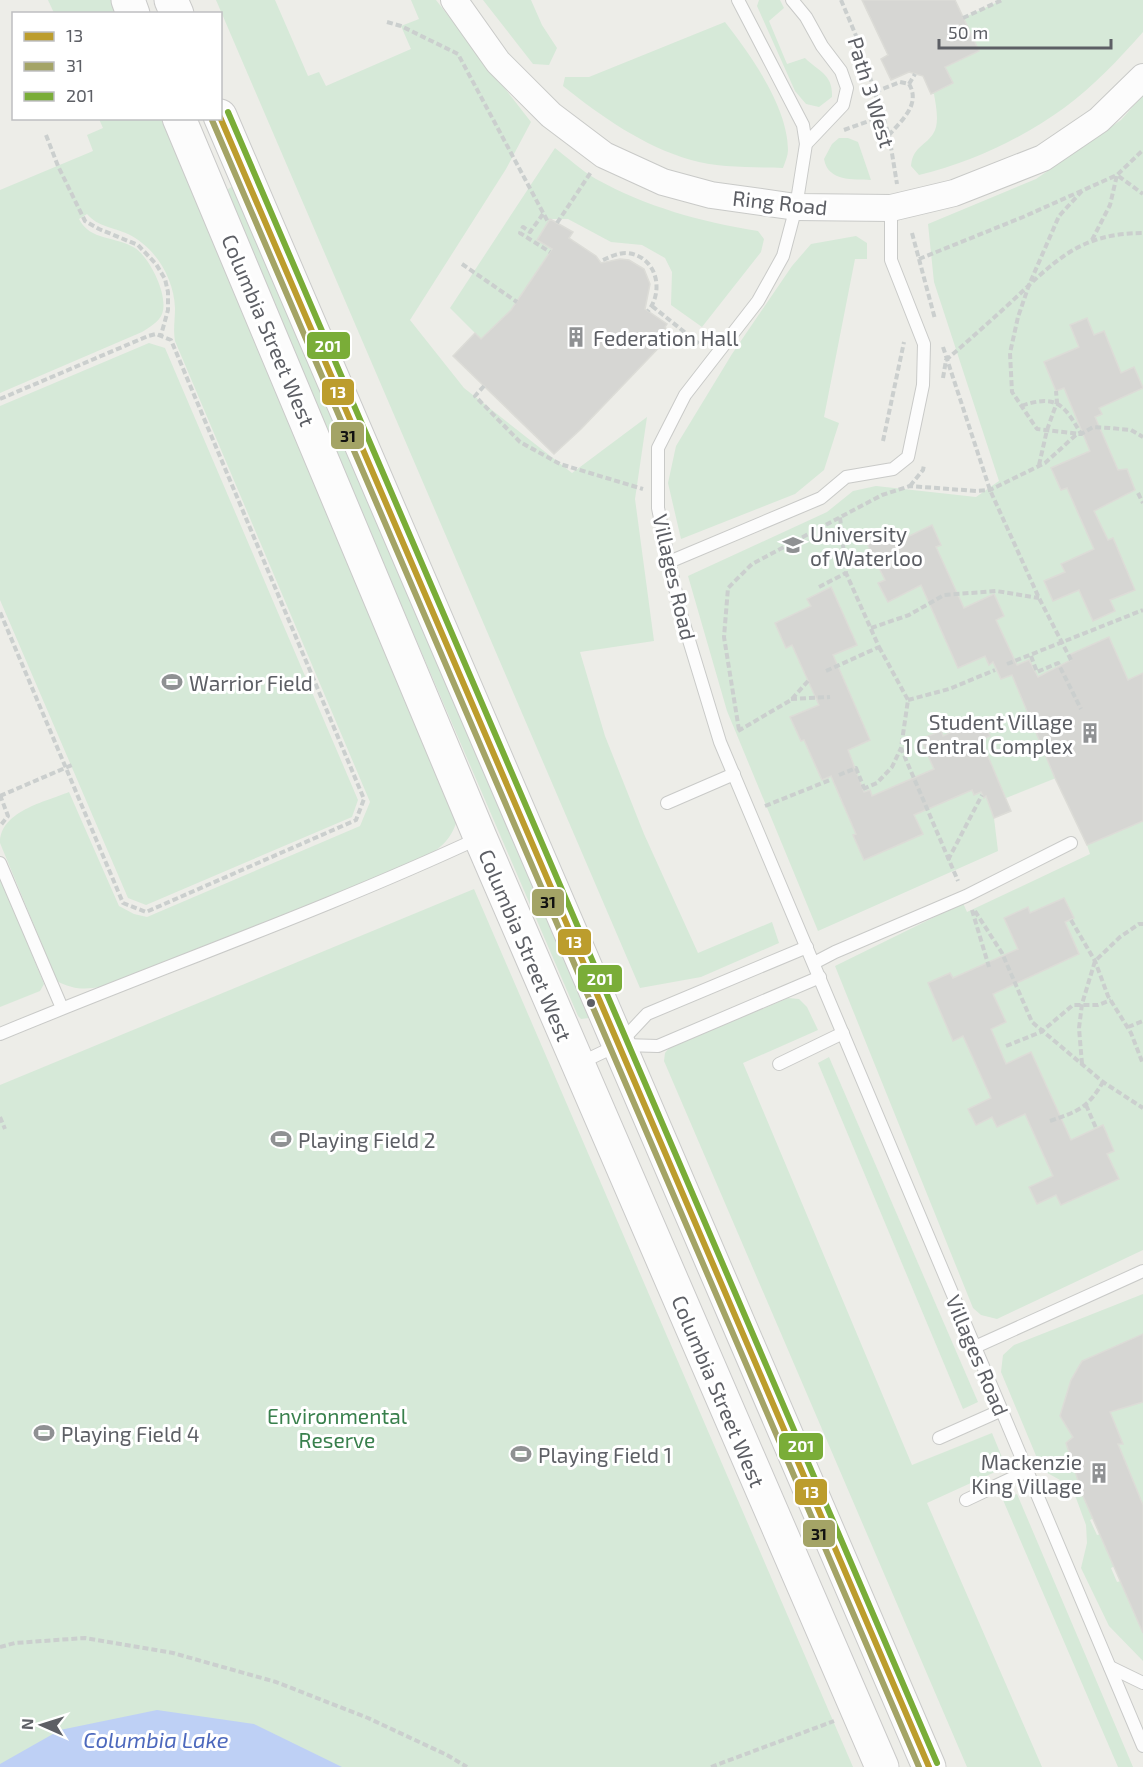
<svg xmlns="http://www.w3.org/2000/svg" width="1143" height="1767" font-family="'Exo 2',sans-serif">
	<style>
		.green { fill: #d6e9d8 }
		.water { fill: #bed0f5 }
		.building { fill: #d6d6d3; stroke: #dcdcd7; stroke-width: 1.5 }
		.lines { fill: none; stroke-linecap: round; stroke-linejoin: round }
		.service-casing { stroke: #c9cac8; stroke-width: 14 }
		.minor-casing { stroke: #c9cac8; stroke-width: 28 }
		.secondary-casing { stroke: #cacac9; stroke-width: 35 }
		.path { stroke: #cbcfce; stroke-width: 4; stroke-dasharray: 6 3; stroke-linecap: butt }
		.service { stroke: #fcfcfc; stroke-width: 12 }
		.minor { stroke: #fcfcfc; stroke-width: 26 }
		.secondary { stroke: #fcfcfc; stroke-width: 33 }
		.bus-1-casing { stroke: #fff; stroke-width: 10 }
		.bus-2-casing { stroke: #fff; stroke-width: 10 }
		.bus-3-casing { stroke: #fff; stroke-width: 10 }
		.bus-1 { stroke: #bc9d2d; stroke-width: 6 }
		.bus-2 { stroke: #a4a466; stroke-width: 6 }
		.bus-3 { stroke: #7aad38; stroke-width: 6 }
		.bus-dot { fill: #5d5f65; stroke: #fff; stroke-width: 2 }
		.labels { text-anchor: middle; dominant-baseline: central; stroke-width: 6; stroke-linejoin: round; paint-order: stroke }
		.street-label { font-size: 21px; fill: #5d5f65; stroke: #fff }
		.poi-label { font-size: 21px; fill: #5d5f65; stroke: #fff; text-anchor: start }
		.park-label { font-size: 21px; fill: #39804d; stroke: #fff }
		.water-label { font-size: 22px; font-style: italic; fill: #4d69bd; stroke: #fff }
		.line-badge { stroke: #fff; stroke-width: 2 }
		.badge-label { font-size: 16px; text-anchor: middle; font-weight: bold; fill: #fff }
		.pale-badge-label { font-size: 16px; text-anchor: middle; font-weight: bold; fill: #111 }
	</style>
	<rect width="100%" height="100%" fill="#edede8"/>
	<g class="green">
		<polygon points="48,0 111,0 116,13 54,13"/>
		<polygon points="216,0 275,0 308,76 319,72 326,86 411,49 401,26 419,19 411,0 436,0 531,122 506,169 410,320 464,388 572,473 647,417 635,499 654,641 580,652 605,736 644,834 698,953 772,922 779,943 701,977 640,988"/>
		<polygon points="483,0 531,0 542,25 557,48 549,65 533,64"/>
		<path d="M759,0H780L784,8L769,21L787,64L805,58C819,72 833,74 832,97L819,107L806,104L795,91L757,6Z"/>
		<path d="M1002,0H1143V32C1119,59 1093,87 1064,108C1021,139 970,163 919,175L911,166C913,147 924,147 933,134C940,124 936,106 934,94H931L953,83L945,67L963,18Z"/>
		<path d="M725,22C750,54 788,107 788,150C788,156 785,162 783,168C756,167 717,168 691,160C643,146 602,117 563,86L565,77H589Z"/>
		<polygon points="1143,95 1143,673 1128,680 1109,637 1071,660 1056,778 1006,798 1003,791 987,797 994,818 998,851 818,931 727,711 688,576 827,512 853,491 876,486 976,497 999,481 934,282 928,224 1036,179 1121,120"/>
		<path d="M99,119H161L459,813C452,841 443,845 421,861L117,984C95,988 78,993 57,981L0,843C0,811 45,802 69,792L119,906L134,914L147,917L360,826L370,802L175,341C173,329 175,320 175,308C174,278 155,247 128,234C113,227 98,227 87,214L79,219C90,241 116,236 135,248C150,258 169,296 162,314C159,322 148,328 142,332L0,393V190L93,151L87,135L103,128Z"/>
		<path d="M839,138H848L858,142L871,180C853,179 828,182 824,159L832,144Z"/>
		<path d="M555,148C568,158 582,171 596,179C647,207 701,222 758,231L764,239L761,252L702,327L671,305L672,272L665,258L642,245L611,242L568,219H550L538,239L552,249L511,310L481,339L450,308Z"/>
		<polygon points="233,186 592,1011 589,1018 581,1019 578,1016 226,198 225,191"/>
		<polygon points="856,236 867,243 867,259 855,259 824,417 839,423 824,470 795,494 681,539 668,483 676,446 732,354 792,266 811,244"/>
		<polygon points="149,343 165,348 358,800 352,817 146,905 128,898 0,600 0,406"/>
		<polygon points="1143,821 1143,1250 997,1319 981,1315 973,1308 835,966 963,903 967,912 1090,854 1087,845"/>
		<polygon points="0,876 44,984 40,991 0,1007"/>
		<polygon points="474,889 853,1767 0,1767 0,1085"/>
		<polygon points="788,998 799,999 807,1007 818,1030 743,1063 912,1465 992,1433 1006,1467 927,1503 1042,1767 967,1767 664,1061 665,1053 669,1048"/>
		<polygon points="829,1057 978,1402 963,1409 818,1063"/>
		<polygon points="1143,1294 1143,1334 1102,1353 1090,1368 1078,1368 1073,1376 1076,1385 1060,1416 1073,1437 1066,1444 1094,1518 1090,1520 1097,1535 1101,1534 1115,1566 1111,1568 1117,1582 1121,1581 1143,1616 1143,1661 1109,1626 1081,1568 1087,1543 1086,1525 1076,1498 1069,1485 1042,1470 1001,1372 1003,1355 1014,1345"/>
		<polygon points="1143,1402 1143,1505 1118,1444 1123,1444 1118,1432 1111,1435 1110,1410"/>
		<polygon points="1017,1494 1133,1767 1118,1767 1003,1500"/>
	</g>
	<polygon class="water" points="157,1710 254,1724 342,1767 0,1767 0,1764 60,1730"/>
	<g class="building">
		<polygon points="862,0 955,0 979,51 945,67 953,83 931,94 923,76 909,72 891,80 881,59 888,55"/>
		<polygon points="550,219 573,232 569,238 596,256 601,263 620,259 629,260 644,269 650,284 645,309 667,324 665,327 671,335 581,429 554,454 453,356 475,333 481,339 511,310 552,249 537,240"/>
		<polygon points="1087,318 1094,335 1104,331 1121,373 1134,367 1143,388 1099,408 1102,414 1095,417 1118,470 1127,469 1135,490 1094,511 1108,540 1113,538 1135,590 1110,600 1115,611 1093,621 1079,590 1053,601 1044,581 1065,572 1061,564 1094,549 1067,488 1061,490 1051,468 1090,451 1064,388 1056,391 1044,362 1079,347 1070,325"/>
		<polygon points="932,525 941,545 936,547 964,608 994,594 1004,616 996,620 1017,665 1029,660 1038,677 1071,660 1069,655 1109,637 1128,680 1143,673 1143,821 1087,845 1055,778 1012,675 1001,679 993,662 989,665 985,656 958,668 921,585 888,602 878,583 885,580 865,539 892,526 899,541"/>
		<polygon points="831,587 857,645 833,655 870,740 848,750 864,792 870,790 872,796 934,769 921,739 941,731 943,736 982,719 990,736 981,740 1011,811 994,818 986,796 984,798 981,792 974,795 972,790 914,815 923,834 864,860 853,835 856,834 831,776 822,780 804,740 801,741 790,717 819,705 792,645 786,648 775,623 811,606 807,599"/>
		<polygon points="1064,898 1074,918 1065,922 1079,954 993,994 1006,1022 991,1029 1006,1064 1031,1052 1071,1140 1103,1125 1114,1151 1107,1154 1119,1179 1061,1205 1056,1195 1037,1204 1029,1187 1053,1176 1025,1114 997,1127 992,1117 976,1125 968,1109 991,1098 963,1036 953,1041 928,983 950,973 953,978 1018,949 1004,918 1028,907 1030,913"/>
		<polygon points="1143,1334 1143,1402 1110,1412 1123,1444 1118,1444 1143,1505 1143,1633 1083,1496 1066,1443 1073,1437 1060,1416 1071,1380 1082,1361"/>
	</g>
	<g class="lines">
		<g class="service-casing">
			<g id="service">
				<polyline points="738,0 803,125 806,144"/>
				<polyline points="792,0 806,17 822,46 841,71 847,88 843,105 806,144 796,207 783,256 758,301 685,395 658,448 658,508 669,562 681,614 720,742 1143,1746"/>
				<polyline points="669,562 821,498 846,477 893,469 908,457 923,385 924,344 891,260 891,208"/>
				<polyline points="667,803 734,774"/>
				<polyline points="0,863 62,1008"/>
				<polyline points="814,963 835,952 966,896 1071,843"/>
				<path d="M0,1034C159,968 322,911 479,838"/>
				<polyline points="623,1045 658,1046 820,977"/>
				<polyline points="578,1064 618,1045 647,1014 807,947"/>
				<polyline points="779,1064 843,1033"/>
				<polyline points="975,1347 1143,1271"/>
				<polyline points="939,1438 1002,1410"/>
				<polyline points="966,1500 1027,1471"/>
				<polyline points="1110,1667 1143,1683"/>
			</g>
		</g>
		<g class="minor-casing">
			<polyline id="minor" points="454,0 498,62 551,115 604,155 663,182 711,195 796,207 891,208 954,193 1043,158 1099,120 1143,77"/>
		</g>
		<g class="secondary-casing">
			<g id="secondary">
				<polyline points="128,0 133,14"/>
				<polyline points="171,0 177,14"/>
				<polyline points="220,116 929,1767"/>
				<polyline points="179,118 480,837 882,1767"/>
			</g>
		</g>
		<g class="path">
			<polyline points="841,0 857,38 889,135 897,184"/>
			<polyline points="963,18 1002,0"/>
			<polyline points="387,22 401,26 458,54 548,222"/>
			<polyline points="909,84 915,74"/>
			<path d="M875,92L900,82L909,84C921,104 902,120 889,135"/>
			<polyline points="844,130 883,116"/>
			<polyline points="46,135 58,166 85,221 99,229 138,245 156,264 165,279 168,292 168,310 161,335"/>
			<polyline points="1082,191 1059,216 1029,285 1018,317 1010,353 1012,392 1037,429 1081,434 1093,427 1110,428 1131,430 1143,437"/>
			<polyline points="543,214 530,232 523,227 520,233 550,252"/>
			<polyline points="557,223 591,172"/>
			<polyline points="912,233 935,319"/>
			<polyline points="1092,240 1110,205 1117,175 1143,194"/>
			<polyline points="919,259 1023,217 1117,175 1143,150"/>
			<path d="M603,260C610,257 618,253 626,253C656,255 665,290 648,311"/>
			<polyline points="462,264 517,302"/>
			<polyline points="652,306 703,347"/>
			<polyline points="943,347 990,490 1039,598 1071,660"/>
			<path d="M943,378L946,360C967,342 988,323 1009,304C1053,263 1078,233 1143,233"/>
			<polyline points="484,386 475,396 520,442 560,464 643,489"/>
			<polyline points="0,399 148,336 156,334 171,340 364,799 356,820 146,912 123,903 0,612"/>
			<polyline points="883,441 904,342"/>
			<polyline points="1039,465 1047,430 1057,402 1056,391"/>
			<polyline points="910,486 923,470 924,465"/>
			<polyline points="1138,493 1143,503"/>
			<polyline points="819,587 846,573"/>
			<polyline points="871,628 909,615 944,595 996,591 1039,598"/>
			<polyline points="879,647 908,700 901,748 958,881"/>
			<polyline points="1031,656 1037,672 1058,663 1081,709"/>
			<polyline points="1007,664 1143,610"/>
			<polyline points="826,671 879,647 846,573 840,517"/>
			<polyline points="791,699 830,697"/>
			<polyline points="908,700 949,689 995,670"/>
			<path d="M739,730L724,637L728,588L752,564L882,495L910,486L976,491L990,490L1045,463L1077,434H1081C1064,404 1056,394 1021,406"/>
			<polyline points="738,731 791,700 808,681"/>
			<polyline points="839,775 856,768 864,788"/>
			<polyline points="863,789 877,783 892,767 901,748"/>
			<polyline points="0,795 8,816 0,826"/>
			<polyline points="0,796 72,765"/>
			<polyline points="765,806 830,780"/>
			<polyline points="948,860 982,795"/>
			<polyline points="972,910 989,967"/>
			<polyline points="975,911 1002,953 1032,1022 1103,1082 1143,1108"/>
			<polyline points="1071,920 1095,961 1108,996 1131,1033 1143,1064"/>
			<polyline points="1128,1027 1143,1021"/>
			<polyline points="1006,1046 1041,1032 1073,1005 1098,1005 1111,1000"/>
			<polyline points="1082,1064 1079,1028 1082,1004 1095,961 1120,937 1139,924 1143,924"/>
			<polyline points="1086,1105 1096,1128"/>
			<polyline points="0,1117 5,1129"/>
			<path d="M1050,1121C1078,1111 1087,1109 1103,1082"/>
			<polyline points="0,1647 15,1643 85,1638 173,1653 276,1682 368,1718 447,1755 467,1767"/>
			<polyline points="711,1767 834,1721"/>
		</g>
		<use href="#service" class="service"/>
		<use href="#minor" class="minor"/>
		<use href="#secondary" class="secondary"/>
		<g class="bus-1-casing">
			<polyline id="bus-1" points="220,117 929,1767"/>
		</g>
		<g class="bus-2-casing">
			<polyline id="bus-2" points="212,120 919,1767"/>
		</g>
		<g class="bus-3-casing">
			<polyline id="bus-3" points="228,112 937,1763"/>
		</g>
		<use href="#bus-1" class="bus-1"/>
		<use href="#bus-2" class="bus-2"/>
		<use href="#bus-3" class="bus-3"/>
	</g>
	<defs>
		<g id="building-bare" transform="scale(1.62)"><path d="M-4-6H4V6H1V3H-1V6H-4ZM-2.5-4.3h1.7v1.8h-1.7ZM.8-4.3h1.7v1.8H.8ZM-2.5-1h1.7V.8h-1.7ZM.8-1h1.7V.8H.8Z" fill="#8f9193" stroke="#fff" stroke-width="2.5" paint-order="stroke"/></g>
		<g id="university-bare" transform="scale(1.62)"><path d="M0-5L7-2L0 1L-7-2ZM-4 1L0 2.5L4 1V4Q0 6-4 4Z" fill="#8f9193" stroke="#fff" stroke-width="2.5" paint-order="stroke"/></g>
		<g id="stadium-bare" transform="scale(1.62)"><path d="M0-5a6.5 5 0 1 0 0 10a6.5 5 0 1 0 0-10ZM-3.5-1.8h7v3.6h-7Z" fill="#8f9193" stroke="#fff" stroke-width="2.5" paint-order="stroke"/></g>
	</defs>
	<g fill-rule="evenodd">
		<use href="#building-bare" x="576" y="337"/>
		<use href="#university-bare" x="793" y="545"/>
		<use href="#stadium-bare" x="172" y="682"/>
		<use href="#building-bare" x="1090" y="733"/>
		<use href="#stadium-bare" x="281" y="1139"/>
		<use href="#stadium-bare" x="44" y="1433"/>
		<use href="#stadium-bare" x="521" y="1454"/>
		<use href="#building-bare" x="1099" y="1473"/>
	</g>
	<circle class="bus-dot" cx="591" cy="1003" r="5"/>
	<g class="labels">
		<g class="street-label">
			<text transform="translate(872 92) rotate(73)">Path 3 West</text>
			<text transform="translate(780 202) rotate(6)">Ring Road</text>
			<text transform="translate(269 330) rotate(67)">Columbia Street West</text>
			<text transform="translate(675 577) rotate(77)">Villages Road</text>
			<text transform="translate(526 945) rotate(67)">Columbia Street West</text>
			<text transform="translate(978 1355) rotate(67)">Villages Road</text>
			<text transform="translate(719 1391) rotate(67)">Columbia Street West</text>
		</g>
		<g class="poi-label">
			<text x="593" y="337">Federation Hall</text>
			<text x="810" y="533">University<tspan x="810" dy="24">of Waterloo</tspan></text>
			<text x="189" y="682">Warrior Field</text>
			<text x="1073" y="721" text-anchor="end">Student Village<tspan x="1073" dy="24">1 Central Complex</tspan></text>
			<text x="298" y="1139">Playing Field 2</text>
			<text x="61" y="1433">Playing Field 4</text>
			<text x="538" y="1454">Playing Field 1</text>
			<text x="1082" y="1461" text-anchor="end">Mackenzie<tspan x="1082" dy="24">King Village</tspan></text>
		</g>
		<g class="park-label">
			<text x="337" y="1415">Environmental<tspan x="337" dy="24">Reserve</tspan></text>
		</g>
		<g class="water-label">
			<text x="156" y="1739">Columbia Lake</text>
		</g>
	</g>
	<g class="line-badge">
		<rect x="306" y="331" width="45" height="29" rx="6" fill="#7aad38"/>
		<rect x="321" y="378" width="34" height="28" rx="6" fill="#bc9d2d"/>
		<rect x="330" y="421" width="35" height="29" rx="6" fill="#a4a466"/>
		<rect x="531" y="888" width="34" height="29" rx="6" fill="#a4a466"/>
		<rect x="557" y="928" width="35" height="28" rx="6" fill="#bc9d2d"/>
		<rect x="577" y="964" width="46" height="29" rx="6" fill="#7aad38"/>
		<rect x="778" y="1432" width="46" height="29" rx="6" fill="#7aad38"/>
		<rect x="794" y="1478" width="34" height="28" rx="6" fill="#bc9d2d"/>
		<rect x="802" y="1519" width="34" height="29" rx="6" fill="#a4a466"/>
	</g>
	<g class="badge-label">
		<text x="328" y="352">201</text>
		<text x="338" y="398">13</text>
		<text x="574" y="948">13</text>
		<text x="600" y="985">201</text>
		<text x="801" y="1452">201</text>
		<text x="811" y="1498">13</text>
	</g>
	<g class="pale-badge-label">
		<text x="348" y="442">31</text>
		<text x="548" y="908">31</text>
		<text x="819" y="1540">31</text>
	</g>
	<rect x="12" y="12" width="210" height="108" fill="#ffffff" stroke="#bebfc1" stroke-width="1.5"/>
	<rect x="24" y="32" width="30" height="9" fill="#bc9d2d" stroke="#bebfc1" stroke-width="1.5"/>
	<text x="66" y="42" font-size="18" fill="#5d5f65">13</text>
	<rect x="24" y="62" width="30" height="9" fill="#a4a466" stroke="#bebfc1" stroke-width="1.5"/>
	<text x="66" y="72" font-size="18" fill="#5d5f65">31</text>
	<rect x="24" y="92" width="30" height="9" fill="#7aad38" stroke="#bebfc1" stroke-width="1.5"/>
	<text x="66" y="102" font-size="18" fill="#5d5f65">201</text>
	<g transform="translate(42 1725) rotate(273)" stroke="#ffffff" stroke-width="4.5" paint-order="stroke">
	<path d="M0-4.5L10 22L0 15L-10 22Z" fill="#5d5f65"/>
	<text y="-9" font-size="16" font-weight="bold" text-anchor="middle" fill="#5d5f65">N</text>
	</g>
	<path d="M939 39v9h172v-9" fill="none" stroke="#5d5f65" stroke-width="3"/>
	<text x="948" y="39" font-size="18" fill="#5d5f65" stroke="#ffffff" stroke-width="4.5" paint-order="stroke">50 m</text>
</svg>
